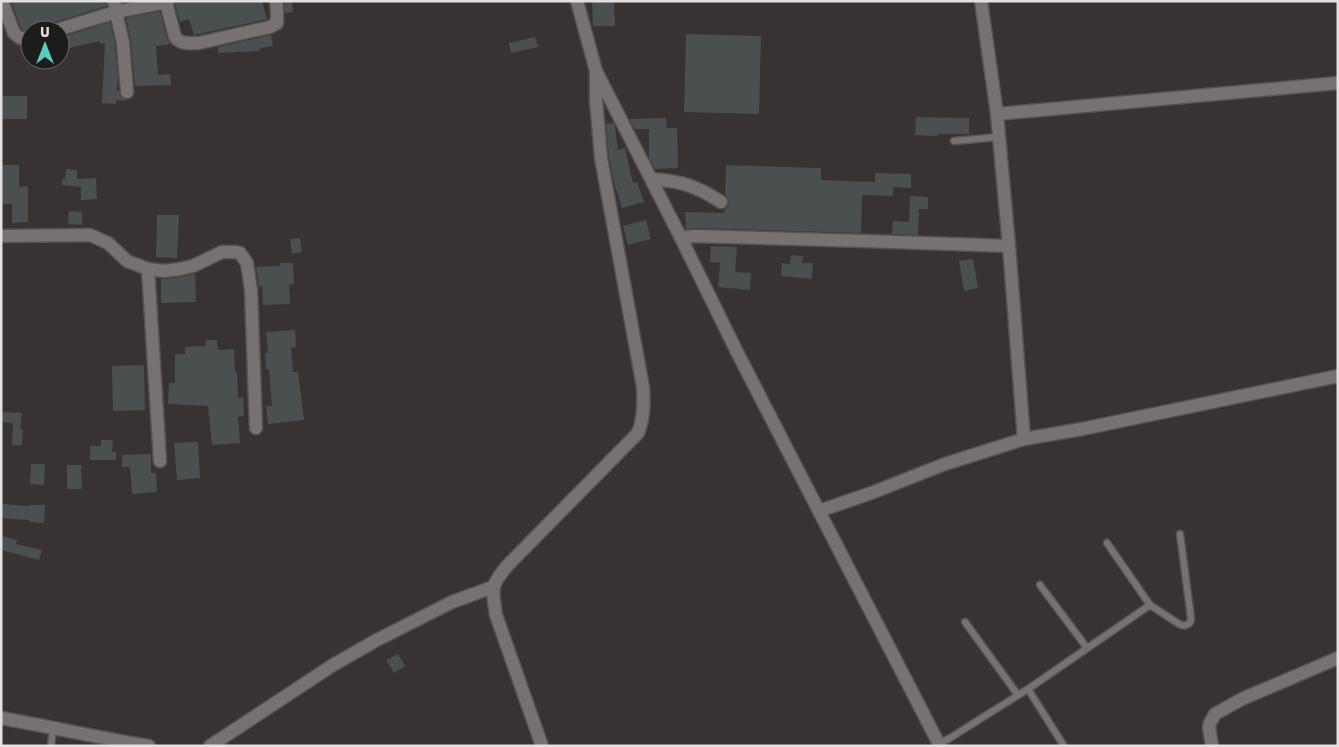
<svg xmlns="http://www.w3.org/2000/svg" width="1339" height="747" font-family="Jost,sans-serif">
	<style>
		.building { fill: #49504f }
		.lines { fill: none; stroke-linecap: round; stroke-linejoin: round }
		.lane-casing { stroke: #575151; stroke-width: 9 }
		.street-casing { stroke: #575151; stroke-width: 15 }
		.lane { stroke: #787171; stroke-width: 6 }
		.street { stroke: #787171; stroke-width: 12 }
	</style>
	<rect width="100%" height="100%" fill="#383232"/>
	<g class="building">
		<polygon points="11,1 106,1 107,6 55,22 49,27 41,30 23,30 21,28"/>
		<polygon points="180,1 262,1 267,19 194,35 189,19 180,22 175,5 176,2"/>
		<polygon points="284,1 292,1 293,12 285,13"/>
		<polygon points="592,1 614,1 615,26 593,26"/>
		<polygon points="160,11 167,39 170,44 156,46 158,75 170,74 171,85 135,86 131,42 126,18"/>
		<polygon points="110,22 115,44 118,77 117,91 119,91 121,97 126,100 126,101 117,100 116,104 102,103 105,43 100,44 100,41 65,49 65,47 60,48 60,38"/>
		<polygon points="686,34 761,36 759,114 684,112"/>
		<polygon points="271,35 273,46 259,48 260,51 218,53 218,47"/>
		<polygon points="535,37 538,47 511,53 509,43"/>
		<rect x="1" y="96" width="26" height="23"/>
		<polygon points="916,117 969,118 969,134 938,134 938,136 915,135"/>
		<polygon points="666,118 667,128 677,128 678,168 655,169 649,158 649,129 635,129 629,119"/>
		<polygon points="614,123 615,127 618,150 625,148 633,183 637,182 644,202 622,208 614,183 609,157 606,124"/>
		<polygon points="1,165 19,165 19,187 28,186 28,222 12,223 12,204 1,204"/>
		<polygon points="726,165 821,168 821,180 875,182 875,173 911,174 911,188 893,187 893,196 862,195 861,233 694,228 686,229 685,212 724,213 725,209 728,206 729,202 728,198 725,195"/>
		<polygon points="66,169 77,170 77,179 96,178 97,199 81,200 81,187 62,185 62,179 65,179"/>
		<polygon points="910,196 928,197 928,209 919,209 918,235 892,234 893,221 909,222"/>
		<polygon points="69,211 82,212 82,225 68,224"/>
		<polygon points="157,215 179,215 177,258 156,257"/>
		<polygon points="646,220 651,239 628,245 623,226"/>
		<polygon points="300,238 302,252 292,254 290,239"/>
		<polygon points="711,246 737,247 735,272 751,273 750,290 718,287 720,263 710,262"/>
		<polygon points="791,255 803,256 802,263 813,263 812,279 781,276 782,263 790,264"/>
		<polygon points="973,259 978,288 964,291 959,261"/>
		<polygon points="280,263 293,263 294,284 289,285 290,304 263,305 262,286 259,287 256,267 280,266"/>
		<polygon points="194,274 195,274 196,302 161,303 161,279 181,277"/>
		<polygon points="295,330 296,347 291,348 293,372 298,372 304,420 268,424 266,406 272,406 269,369 266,370 265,353 268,353 266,332"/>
		<polygon points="206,340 217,340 218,350 234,349 235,372 237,372 238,398 243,397 244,416 238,417 240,443 212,445 208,406 168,404 169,383 175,383 175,354 185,354 185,347 206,346"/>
		<polygon points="144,365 145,410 113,411 112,366"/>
		<polygon points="1,412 22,413 20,429 23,429 22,445 12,445 13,423 1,422"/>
		<polygon points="101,440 113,440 112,452 116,452 116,460 90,460 90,446 101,446"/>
		<polygon points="198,442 200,478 177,480 174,443"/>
		<polygon points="151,454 151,473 156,473 157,492 132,494 130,467 122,467 122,455"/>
		<polygon points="31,464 45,464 44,485 30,484"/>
		<polygon points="67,465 81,465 82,489 67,489"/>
		<polygon points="1,504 29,506 29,505 45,505 44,523 29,522 29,520 1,518"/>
		<polygon points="1,536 17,540 16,544 42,550 39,560 1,550"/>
		<polygon points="398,654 405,666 394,673 386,660"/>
	</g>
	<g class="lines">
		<g class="lane-casing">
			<g id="lane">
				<polyline points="954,141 999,137"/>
				<polyline points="1107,543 1150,605"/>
				<polyline points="1040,585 1087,648"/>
				<polyline points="965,622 1018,695"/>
				<polyline points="1028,689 1064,746"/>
				<path d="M939,744L950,738L1028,689L1150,605L1179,624C1185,627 1191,625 1191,618L1180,534"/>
				<polyline points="51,746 53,727"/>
			</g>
		</g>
		<g class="street-casing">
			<g id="street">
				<polyline points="2,1 14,33 20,38 30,38"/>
				<polyline points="114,1 116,12 166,2"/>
				<path d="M168,1L166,2L175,37C181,45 190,43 199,43L270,27L277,23V10L276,1"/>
				<polyline points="577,1 596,71 681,238 737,352 940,746"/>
				<polyline points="981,1 997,114 1009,246 1024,439"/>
				<polyline points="57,30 116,12 123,43 127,92"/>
				<polyline points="997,114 1338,83"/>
				<path d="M652,179C680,181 697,186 721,202"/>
				<polyline points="1,236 90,235 108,243 127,261 148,269 164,271 180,269 193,266 222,252 236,252 240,253 247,263 251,290 256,428"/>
				<polyline points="681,238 694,236 864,241 1009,246"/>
				<polyline points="148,269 160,461"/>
				<polyline points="819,511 871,493 945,464 1024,439 1082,429 1338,376"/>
				<path d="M1,718C51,727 100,738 149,746"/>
				<polyline points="210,746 333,665 375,641 452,602 493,587"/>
				<path d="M542,746L496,615C492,588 490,586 508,565L638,433C644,418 644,403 643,387L601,158L596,100V73"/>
				<polyline points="1212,746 1209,727 1210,723 1215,714 1242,699 1338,658"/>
			</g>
		</g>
		<use href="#lane" class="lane"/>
		<use href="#street" class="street"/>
	</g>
	<rect width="1339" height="747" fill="none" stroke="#e4e0e0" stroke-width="5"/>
	<g transform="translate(45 45)"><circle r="24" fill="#1e1b1b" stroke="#6d6a6a"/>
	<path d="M0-4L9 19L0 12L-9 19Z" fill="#57cec2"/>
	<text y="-8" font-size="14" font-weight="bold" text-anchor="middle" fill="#e4e0e0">U</text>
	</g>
</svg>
